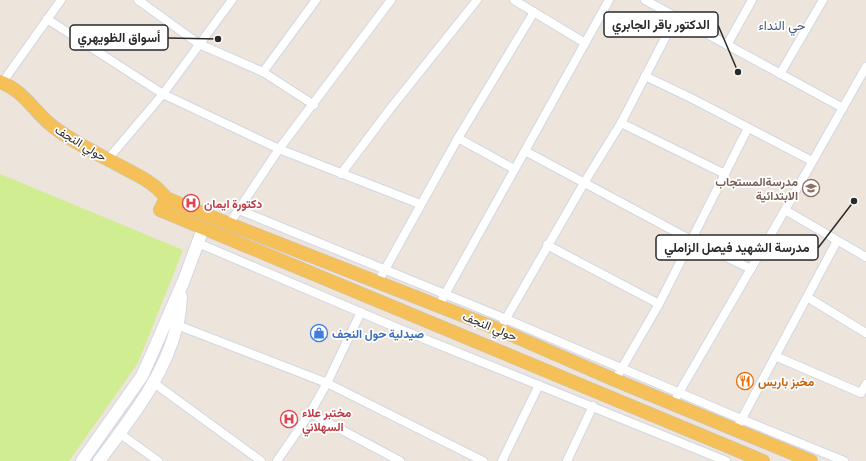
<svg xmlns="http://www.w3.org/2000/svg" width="866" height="461" font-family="Poppins,Vazirmatn,sans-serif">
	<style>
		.pitch { fill: #d0ed92 }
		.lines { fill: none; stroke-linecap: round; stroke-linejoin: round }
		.street-casing { stroke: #d1d7e4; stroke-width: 10 }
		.secondary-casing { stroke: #d1d7e4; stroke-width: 14 }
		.primary-casing { stroke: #c3c3c3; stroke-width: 14 }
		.street { stroke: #fff; stroke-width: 8 }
		.secondary { stroke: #fff; stroke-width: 12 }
		.primary { stroke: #f6c058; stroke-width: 13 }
		.labels { text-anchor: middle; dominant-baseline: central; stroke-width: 3.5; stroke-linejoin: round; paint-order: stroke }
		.street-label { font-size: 12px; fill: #2a2a2a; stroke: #fff }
		.education-label { font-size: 12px; font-weight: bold; fill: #785e54; stroke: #fff; text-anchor: end }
		.health-label { font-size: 12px; font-weight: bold; fill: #be3a42; stroke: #fff; text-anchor: start }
		.shop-label { font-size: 12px; font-weight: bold; fill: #366cbe; stroke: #fff; text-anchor: start }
		.food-label { font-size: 12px; font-weight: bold; fill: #c56008; stroke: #fff; text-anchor: start }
		.neighbourhood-label { font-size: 13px; fill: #49587d; stroke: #fff }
		.leader { fill: none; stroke: #2a2a2a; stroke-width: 1.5 }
		.callout-dot { fill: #2a2a2a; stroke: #fff; stroke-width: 1.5 }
		.callout { fill: #fff; stroke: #2a2a2a; stroke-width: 1.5 }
		.callout-label { font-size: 13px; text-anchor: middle; font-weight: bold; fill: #2a2a2a }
	</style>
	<rect width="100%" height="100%" fill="#ede4dc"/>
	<polygon class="pitch" points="0,174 183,250 138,363 69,461 0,461"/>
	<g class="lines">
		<g class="street-casing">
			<g id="street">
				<polyline points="138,0 199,44 263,72 314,105"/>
				<polyline points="514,0 585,43"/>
				<polyline points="645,0 843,108"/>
				<polyline points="47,19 163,94 279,149 420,204"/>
				<polyline points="727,45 752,0"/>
				<polyline points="263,72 316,0"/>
				<polyline points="780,74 823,0"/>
				<polyline points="645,76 691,98 812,161"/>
				<polyline points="2,83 61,0"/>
				<polyline points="621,123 725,174"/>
				<polyline points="458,138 514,169"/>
				<polyline points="525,151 691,240 751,269"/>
				<polyline points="108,159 163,94 232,0"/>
				<polyline points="341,174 390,109 477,0"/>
				<polyline points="239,210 506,319 741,419 844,461"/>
				<polyline points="785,210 866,257"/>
				<polyline points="229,224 279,149 391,0"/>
				<polyline points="198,243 395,327 726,461"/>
				<polyline points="547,245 659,304"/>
				<polyline points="378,282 458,138 534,12"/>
				<polyline points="807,297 866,333"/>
				<polyline points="439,305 609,0"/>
				<polyline points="504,322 584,183 621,123 676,17"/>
				<polyline points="177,325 327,383 483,461"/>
				<polyline points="775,356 861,393 866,384"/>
				<polyline points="615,380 659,304 748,128"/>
				<polyline points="154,383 261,461"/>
				<polyline points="677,396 785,210 866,67"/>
				<polyline points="310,413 400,461"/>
				<polyline points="739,424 837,241"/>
				<polyline points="119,433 158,461"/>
				<polyline points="277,461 310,413 327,383 361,312"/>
				<polyline points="502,461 539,385"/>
				<polyline points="567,461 593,406"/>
			</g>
		</g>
		<g class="secondary-casing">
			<g id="secondary">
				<polyline points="82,461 142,376 155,347 184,280 203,229"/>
				<path d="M99,461C130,419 165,376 177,325C180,316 180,306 181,297"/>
			</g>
		</g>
		<g class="primary-casing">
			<g id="primary">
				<path d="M0,82C23,90 33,110 51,125C72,142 100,155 124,168C139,176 155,183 166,198L160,210L763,461"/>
				<polyline points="166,198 229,224 500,330 615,380 811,461"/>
			</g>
		</g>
		<use href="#street" class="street"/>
		<use href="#secondary" class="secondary"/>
		<use href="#primary" class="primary"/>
	</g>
	<defs>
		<g id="school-ring" transform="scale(0.9)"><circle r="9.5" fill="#fff" stroke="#8d6e63" stroke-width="1.5"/><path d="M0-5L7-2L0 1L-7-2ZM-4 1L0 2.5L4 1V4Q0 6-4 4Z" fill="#8d6e63"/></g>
		<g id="hospital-ring" transform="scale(0.9)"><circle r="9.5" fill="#fff" stroke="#e0444e" stroke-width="1.5"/><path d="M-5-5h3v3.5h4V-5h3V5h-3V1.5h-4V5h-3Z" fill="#e0444e"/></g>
		<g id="shop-ring" transform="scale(0.9)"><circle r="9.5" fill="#fff" stroke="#3f7fe0" stroke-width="1.5"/><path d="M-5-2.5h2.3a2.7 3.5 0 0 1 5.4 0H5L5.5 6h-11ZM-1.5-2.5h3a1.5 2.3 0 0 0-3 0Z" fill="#3f7fe0"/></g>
		<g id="restaurant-ring" transform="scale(0.9)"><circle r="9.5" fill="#fff" stroke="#e8710a" stroke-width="1.5"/><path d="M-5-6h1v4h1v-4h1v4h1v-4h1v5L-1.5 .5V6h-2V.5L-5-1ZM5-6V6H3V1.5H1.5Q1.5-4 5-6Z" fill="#e8710a"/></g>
	</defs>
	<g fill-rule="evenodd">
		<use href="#school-ring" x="811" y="188"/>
		<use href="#hospital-ring" x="191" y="203"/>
		<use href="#shop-ring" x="319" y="333"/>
		<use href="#restaurant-ring" x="745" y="381"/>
		<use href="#hospital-ring" x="289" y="419"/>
	</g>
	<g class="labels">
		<g class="street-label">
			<text transform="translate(81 143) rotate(31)">حولي النجف</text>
			<text transform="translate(490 326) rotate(22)">حولي النجف</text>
		</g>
		<g class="education-label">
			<text x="798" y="181">مدرسةالمستجاب<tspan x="798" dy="14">الابتدائية</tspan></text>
		</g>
		<g class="health-label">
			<text x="204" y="203">دكتورة ايمان</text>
			<text x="302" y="412">مختبر علاء<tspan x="302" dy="14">السهلاني</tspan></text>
		</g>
		<g class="shop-label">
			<text x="332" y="333">صيدلية حول النجف</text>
		</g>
		<g class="food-label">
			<text x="758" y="381">مخبز باريس</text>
		</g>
		<g class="neighbourhood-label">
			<text x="782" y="25">حي النداء</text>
		</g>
	</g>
	<path class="leader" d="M738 72L718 25M218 39L168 38M854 201L818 248"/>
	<g class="callout-dot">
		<circle cx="738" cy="72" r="4"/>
		<circle cx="218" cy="39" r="4"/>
		<circle cx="854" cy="201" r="4"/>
	</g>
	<g class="callout">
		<rect x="604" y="12" width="114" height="25" rx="4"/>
		<rect x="70" y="25" width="98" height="25" rx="4"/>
		<rect x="656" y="235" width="162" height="25" rx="4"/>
	</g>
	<g class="callout-label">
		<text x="661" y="29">الدكتور باقر الجابري</text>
		<text x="119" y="42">أسواق الظويهري</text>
		<text x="737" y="252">مدرسة الشهيد فيصل الزاملي</text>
	</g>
</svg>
